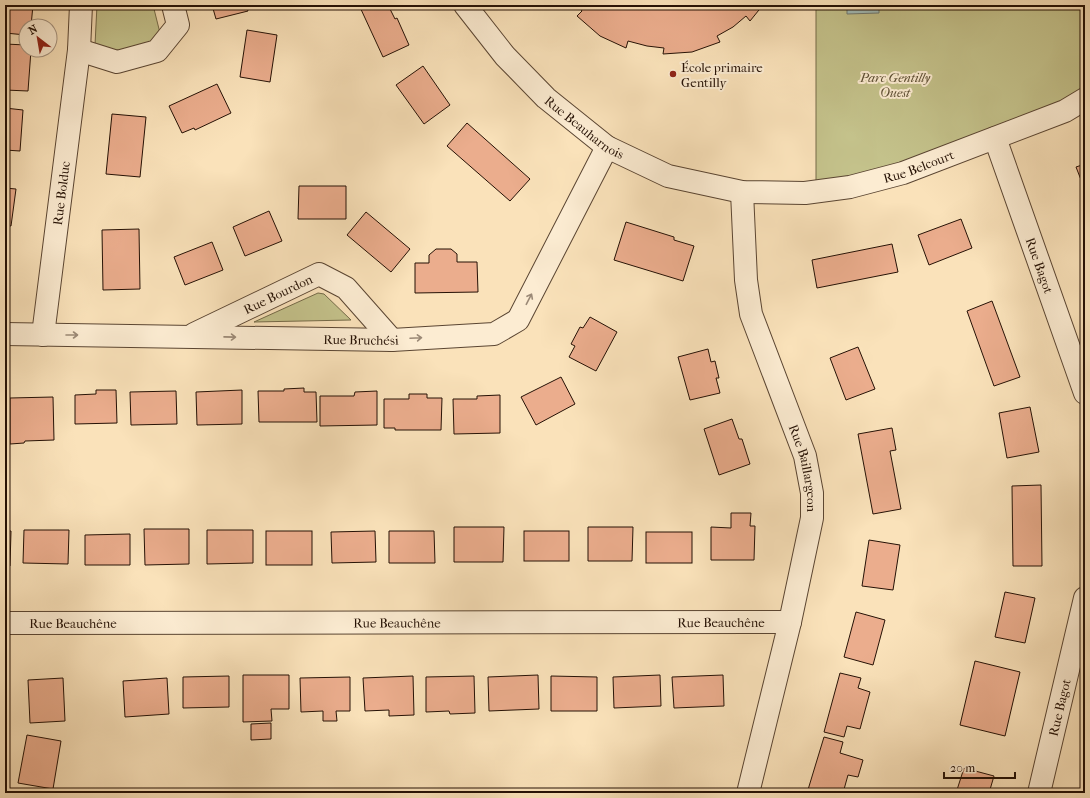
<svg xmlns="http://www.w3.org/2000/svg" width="1090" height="798" font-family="'IM FELL French Canon',serif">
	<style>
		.green { fill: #c4c28b; stroke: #746a48 }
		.water { fill: #a1bcb8; stroke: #6f7870 }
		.building { fill: #ebad8d; stroke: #251105 }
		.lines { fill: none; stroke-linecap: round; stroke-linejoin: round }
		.street-casing { stroke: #5a4532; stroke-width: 24 }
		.street { stroke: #fcecd2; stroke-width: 22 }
		.oneway { stroke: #9b8976 }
		.poi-dot { fill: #8f2418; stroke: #fcecd2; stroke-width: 1.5 }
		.labels { text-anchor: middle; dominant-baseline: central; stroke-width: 4; stroke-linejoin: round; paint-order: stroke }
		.poi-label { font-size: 13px; fill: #251105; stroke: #fcecd2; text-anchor: start }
		.park-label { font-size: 13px; font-style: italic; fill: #5d4f34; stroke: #fcecd2 }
		.street-label { font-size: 13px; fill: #251105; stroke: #fcecd2 }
	</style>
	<rect width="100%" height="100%" fill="#fae2ba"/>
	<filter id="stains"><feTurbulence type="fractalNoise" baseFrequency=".005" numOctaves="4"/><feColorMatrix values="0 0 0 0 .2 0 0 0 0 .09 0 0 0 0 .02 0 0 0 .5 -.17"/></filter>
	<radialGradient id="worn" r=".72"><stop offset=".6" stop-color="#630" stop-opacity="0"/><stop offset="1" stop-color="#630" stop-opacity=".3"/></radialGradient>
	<g class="green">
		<polygon points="97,5 153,5 160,33 157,41 116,54 95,45"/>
		<polygon points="816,5 1085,5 1085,92 897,167 816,186"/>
		<polygon points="318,293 324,294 351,320 254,322"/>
	</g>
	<polygon class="water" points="847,5 879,5 879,13 847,14"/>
	<g class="building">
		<polygon points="5,5 33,5 31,26 26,26 26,35 5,33"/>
		<polygon points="212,5 246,5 248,11 216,19"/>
		<polygon points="359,5 388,5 395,19 397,18 409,45 383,57"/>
		<polygon points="578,5 763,5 750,21 746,16 733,27 717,36 720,42 692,52 663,54 664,48 647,46 628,41 626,48 600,36 577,16 582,11"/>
		<polygon points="247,30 277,35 270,82 240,77"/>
		<polygon points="5,44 26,45 26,50 31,50 28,91 5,90"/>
		<polygon points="423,66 450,105 424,124 396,85"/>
		<polygon points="217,84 231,113 195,130 194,128 182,133 169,106"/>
		<polygon points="5,108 23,110 20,151 5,150"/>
		<polygon points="112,114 146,117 140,177 106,174"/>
		<polygon points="467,123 530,179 510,201 447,146"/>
		<polygon points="1085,164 1085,190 1076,167"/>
		<polygon points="299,186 346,186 346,219 298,219"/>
		<polygon points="5,188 16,189 11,226 5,225"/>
		<polygon points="269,211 282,241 245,256 233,227"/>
		<polygon points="366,212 410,249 391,272 347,235"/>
		<polygon points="961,219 972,248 929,265 918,235"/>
		<polygon points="626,222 674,237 674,240 694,246 683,281 614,260"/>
		<polygon points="139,229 140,289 103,290 102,230"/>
		<polygon points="212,242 223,270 185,285 174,257"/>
		<polygon points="892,244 898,272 817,288 812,260"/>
		<polygon points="436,249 451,249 457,254 457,262 477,262 478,292 415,293 415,263 429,263 429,255"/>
		<polygon points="992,301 1020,377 994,386 967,311"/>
		<polygon points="590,317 617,332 596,371 569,357 575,346 571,344 580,327 583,328"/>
		<polygon points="858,347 875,389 846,400 830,358"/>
		<polygon points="708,349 711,362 715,361 719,378 716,378 720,393 690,400 678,357"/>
		<polygon points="561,377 575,404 536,425 521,397"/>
		<polygon points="304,388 304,392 316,392 317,422 259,422 258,391 284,391 284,389"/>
		<polygon points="96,390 116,390 117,423 75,424 75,395 96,394"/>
		<polygon points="242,390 242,424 197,425 196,392"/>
		<polygon points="176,391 177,424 131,425 130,392"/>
		<polygon points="377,391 377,425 320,426 320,396 354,396 355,392"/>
		<polygon points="409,394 427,394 427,398 442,398 441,430 395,430 395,428 384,428 384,399 409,399"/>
		<polygon points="500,395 500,433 454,434 453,399 477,399 477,396"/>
		<polygon points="53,397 54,440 25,441 24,443 10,444 10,398"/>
		<polygon points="1030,407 1039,452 1007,458 999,413"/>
		<polygon points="732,419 739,439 742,439 750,464 719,475 704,429"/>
		<polygon points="892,428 896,450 890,451 901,509 873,514 858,434"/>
		<polygon points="1041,485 1042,566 1013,566 1012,486"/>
		<polygon points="731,513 751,513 750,526 755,526 754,560 711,560 711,527 731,528"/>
		<polygon points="454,527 504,527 503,562 454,562"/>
		<polygon points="588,527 633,527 632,561 588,561"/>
		<polygon points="144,529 189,529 189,564 145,565"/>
		<polygon points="24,530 69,530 68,564 23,563"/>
		<polygon points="207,530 253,530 253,563 207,564"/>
		<polygon points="5,531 11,531 10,566 5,566"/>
		<rect x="266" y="531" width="46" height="34"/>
		<polygon points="375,531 376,562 332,563 331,532"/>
		<polygon points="389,531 434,531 435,563 389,563"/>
		<rect x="524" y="531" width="45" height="30"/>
		<rect x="646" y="532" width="46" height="31"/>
		<polygon points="130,534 130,565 85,565 85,535"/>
		<polygon points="869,540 900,545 893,590 862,586"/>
		<polygon points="1005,592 1035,598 1025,643 995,637"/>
		<polygon points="856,612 885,620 873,665 844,657"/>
		<polygon points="975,661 1020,672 1005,736 960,725"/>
		<polygon points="840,673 861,678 858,688 870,692 860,729 847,726 844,737 824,732"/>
		<polygon points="243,675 289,675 289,709 271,709 272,721 243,722"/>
		<polygon points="538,675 539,709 489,711 488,677"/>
		<polygon points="660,675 661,706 614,708 613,677"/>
		<polygon points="723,675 724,706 674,708 672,677"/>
		<polygon points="229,676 229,707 183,708 183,677"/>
		<polygon points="413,676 414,715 389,716 389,710 365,711 363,678"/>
		<polygon points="474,676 475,713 450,714 449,711 426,712 426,677"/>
		<polygon points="551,676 597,677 597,711 551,711"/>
		<polygon points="350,677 350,711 336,711 337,721 323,721 323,711 301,712 300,678"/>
		<polygon points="63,678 65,721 30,723 28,680"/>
		<polygon points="167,678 169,714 125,717 123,681"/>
		<polygon points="271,723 271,739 251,740 251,724"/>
		<polygon points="27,735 61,741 53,789 18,783"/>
		<polygon points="824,737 843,742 840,753 863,760 858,777 848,775 843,793 831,791 830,793 807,793"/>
		<polygon points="964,768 994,776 989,793 956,793"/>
	</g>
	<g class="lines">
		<g class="street-casing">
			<g id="street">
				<path id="s1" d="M465,5L505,56L546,98L607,147L668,176L742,192L805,193L850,187L903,173L1065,111L1085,99"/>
				<polyline points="79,50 117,62 157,51 178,25 173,5"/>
				<path id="s2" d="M995,138L1085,393"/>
				<path id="s3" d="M742,192L746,280L751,314L805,456L812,493V518L790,622L748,793"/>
				<path id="s4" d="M5,334L392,340L494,334L518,320L607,147"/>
				<path id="s5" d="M194,334L319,274L346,288L392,340"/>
				<path id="s6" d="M43,335L79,50L81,5"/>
				<path id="s7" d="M5,623L790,622"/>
				<path id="s8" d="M1039,793L1085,598"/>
			</g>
		</g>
		<use href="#street" class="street"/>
	</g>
	<defs><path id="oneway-shaft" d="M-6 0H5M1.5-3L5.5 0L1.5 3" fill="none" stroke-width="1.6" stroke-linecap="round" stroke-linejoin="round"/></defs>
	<g class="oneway">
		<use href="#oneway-shaft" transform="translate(529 299) rotate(-63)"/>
		<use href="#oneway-shaft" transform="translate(72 335)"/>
		<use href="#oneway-shaft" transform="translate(230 337) rotate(1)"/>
		<use href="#oneway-shaft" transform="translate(416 338) rotate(-3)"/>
	</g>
	<circle class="poi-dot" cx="673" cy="74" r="4"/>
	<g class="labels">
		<g class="poi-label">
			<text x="681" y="67">École primaire<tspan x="681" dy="15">Gentilly</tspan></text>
		</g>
		<g class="park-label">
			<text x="895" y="77">Parc Gentilly<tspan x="895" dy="15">Ouest</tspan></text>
		</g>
		<g class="street-label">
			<text stroke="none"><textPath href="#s1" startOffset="172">Rue Beauharnois</textPath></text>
			<text stroke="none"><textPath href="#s1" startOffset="525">Rue Belcourt</textPath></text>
			<text stroke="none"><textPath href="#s6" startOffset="143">Rue Bolduc</textPath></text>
			<text stroke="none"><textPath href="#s2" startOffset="135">Rue Bagot</textPath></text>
			<text stroke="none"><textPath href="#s5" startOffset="93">Rue Bourdon</textPath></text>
			<text stroke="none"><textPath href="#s4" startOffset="356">Rue Bruchési</textPath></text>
			<text stroke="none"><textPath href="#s3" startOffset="286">Rue Baillargeon</textPath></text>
			<text stroke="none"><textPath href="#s7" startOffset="716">Rue Beauchêne</textPath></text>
			<text stroke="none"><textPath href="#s7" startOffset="68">Rue Beauchêne</textPath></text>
			<text stroke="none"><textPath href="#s7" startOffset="392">Rue Beauchêne</textPath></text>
			<text stroke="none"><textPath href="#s8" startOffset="88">Rue Bagot</textPath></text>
		</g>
	</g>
	<rect width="1090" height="798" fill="none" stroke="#fae2ba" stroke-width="20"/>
	<rect x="6" y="6" width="1078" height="786" fill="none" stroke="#251105" stroke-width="2"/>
	<rect x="10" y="10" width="1070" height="778" fill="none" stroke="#251105"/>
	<g transform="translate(38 38) rotate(329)"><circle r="19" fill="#fcecd2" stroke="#a69480"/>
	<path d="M0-3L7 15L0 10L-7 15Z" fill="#8f2418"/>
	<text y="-6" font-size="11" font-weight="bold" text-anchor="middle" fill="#251105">N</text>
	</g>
	<path d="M944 772v6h71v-6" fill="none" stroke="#251105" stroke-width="2"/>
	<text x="950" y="772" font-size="12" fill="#251105" stroke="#fcecd2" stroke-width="3" paint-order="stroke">20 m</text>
	<rect width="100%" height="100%" filter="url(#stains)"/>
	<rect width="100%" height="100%" fill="url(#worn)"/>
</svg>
